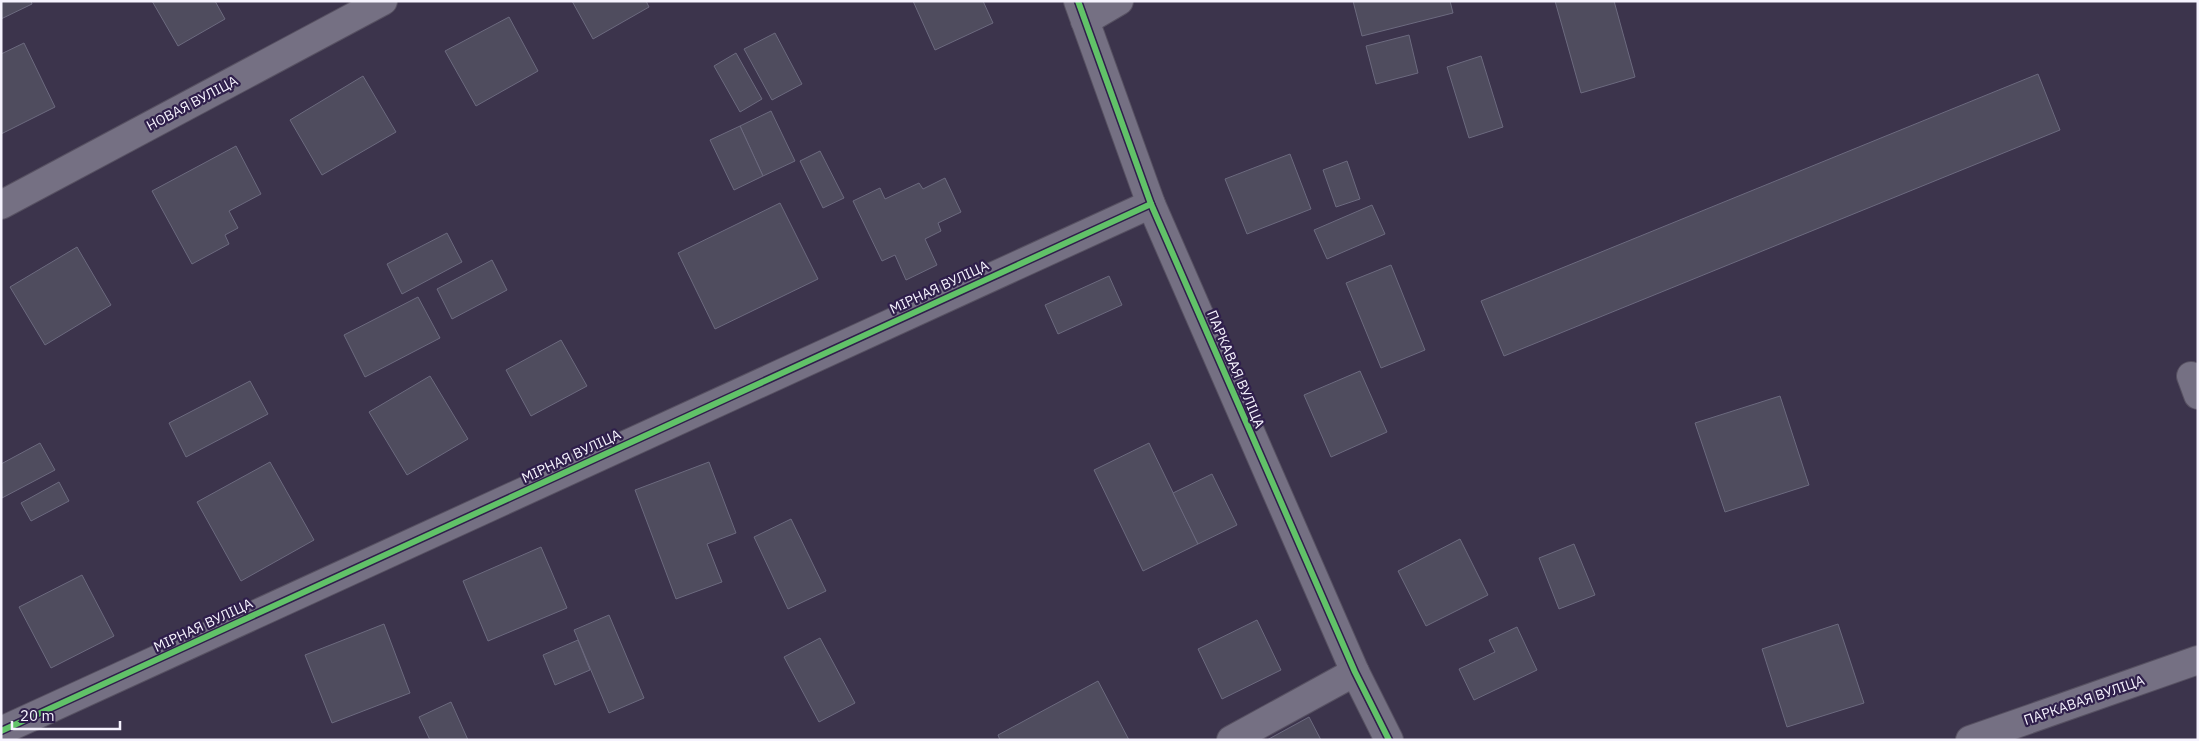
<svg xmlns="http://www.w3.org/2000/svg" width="2199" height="741" font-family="'IBM Plex Sans',sans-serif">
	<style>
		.building { fill: #4f4c5e; stroke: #6c6a7f }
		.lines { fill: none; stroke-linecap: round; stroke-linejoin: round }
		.minor-casing { stroke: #575162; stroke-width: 30 }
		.minor { stroke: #757083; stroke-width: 28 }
		.cycleway-casing { stroke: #2f1f4b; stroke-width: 9 }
		.cycleway { stroke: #61c268; stroke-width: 6 }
		.labels { text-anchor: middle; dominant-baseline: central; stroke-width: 4.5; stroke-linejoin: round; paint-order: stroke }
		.street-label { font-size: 14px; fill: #f6f3fe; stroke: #2f1f4b }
	</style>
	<rect width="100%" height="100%" fill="#3c344c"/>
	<g class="building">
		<polygon points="1,1 31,1 32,4 1,19"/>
		<polygon points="152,1 215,1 225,19 178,46"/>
		<polygon points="572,1 646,1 649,7 593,39"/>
		<polygon points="913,1 983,1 993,23 935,50"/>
		<polygon points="1353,1 1450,1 1453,13 1362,36"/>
		<polygon points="1555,1 1614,1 1635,77 1581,93"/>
		<polygon points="509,17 538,71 476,106 445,51"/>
		<polygon points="775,33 802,84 772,100 744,49"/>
		<polygon points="1409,35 1418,73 1376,84 1366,46"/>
		<polygon points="24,43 55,107 1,134 1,54"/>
		<polygon points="736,53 762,99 740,112 714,66"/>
		<polygon points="1481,56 1503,127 1469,138 1447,67"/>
		<polygon points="2038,74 2060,130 1504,356 1481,301"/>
		<polygon points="363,76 396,132 322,175 290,120"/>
		<polygon points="771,111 795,161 763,176 740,126"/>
		<polygon points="740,126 763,176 734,190 710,140"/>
		<polygon points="236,146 261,194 229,211 238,228 225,235 229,244 192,264 152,191"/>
		<polygon points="820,151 844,198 823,208 800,161"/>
		<polygon points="1290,154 1311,209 1247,234 1225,179"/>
		<polygon points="1347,161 1360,199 1336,207 1323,170"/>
		<polygon points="945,178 961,212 938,223 941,231 925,239 937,265 906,280 895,255 882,261 853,201 880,188 885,199 919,183 923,189"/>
		<polygon points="780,203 818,279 715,329 678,253"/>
		<polygon points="1372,205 1385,234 1327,259 1314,230"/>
		<polygon points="447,233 462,262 402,294 387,264"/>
		<polygon points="77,247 111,305 45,345 10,287"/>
		<polygon points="492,260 507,290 452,319 437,289"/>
		<polygon points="1391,265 1425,350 1381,368 1346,283"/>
		<polygon points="1109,276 1122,305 1058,334 1045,305"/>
		<polygon points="418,297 440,338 365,377 344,335"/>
		<polygon points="561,340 587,386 531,416 506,370"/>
		<polygon points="1360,371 1387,432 1331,457 1304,395"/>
		<polygon points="430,376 468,439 407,475 369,412"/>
		<polygon points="250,381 268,414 186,457 169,423"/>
		<polygon points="1780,396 1809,485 1725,512 1695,423"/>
		<polygon points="40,443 55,470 2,498 1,464"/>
		<polygon points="1149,443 1198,544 1143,571 1094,470"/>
		<polygon points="270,462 314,540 241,581 197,502"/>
		<polygon points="709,462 736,533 707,544 722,582 676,599 635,490"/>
		<polygon points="1212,474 1237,525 1198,544 1173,493"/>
		<polygon points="59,482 69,501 31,521 21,503"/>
		<polygon points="791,519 826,591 788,609 754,537"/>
		<polygon points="1460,539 1488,595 1426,626 1398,571"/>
		<polygon points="1574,544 1595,595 1559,609 1539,558"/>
		<polygon points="541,547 567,608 488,641 463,581"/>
		<polygon points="82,575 114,636 51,668 19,607"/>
		<polygon points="609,615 644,698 609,713 574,630"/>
		<polygon points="1257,620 1281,670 1222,699 1198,649"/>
		<polygon points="384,624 410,693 332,723 305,655"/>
		<polygon points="1838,624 1864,703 1787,727 1762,649"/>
		<polygon points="1517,627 1537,670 1474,700 1459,669 1495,652 1489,640"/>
		<polygon points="820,638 855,703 819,722 784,657"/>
		<polygon points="578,640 590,670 555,685 543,655"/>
		<polygon points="1098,681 1129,740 1000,740 998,735"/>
		<polygon points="451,702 468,740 430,740 419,717"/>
		<polygon points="1309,717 1321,740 1267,740"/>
	</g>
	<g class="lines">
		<g class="minor-casing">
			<g id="minor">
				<polyline points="1078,1 1151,204 1355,672 1389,740"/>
				<polyline points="1085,21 1119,1"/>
				<polyline points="1,205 383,1"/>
				<polyline points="2191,376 2198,395"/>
				<polyline points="1,731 1151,204"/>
				<polyline points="1231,740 1355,672"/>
				<polyline points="1970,740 2198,660"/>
			</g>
		</g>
		<use href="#minor" class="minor"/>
		<g class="cycleway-casing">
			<g id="cycleway">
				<polyline points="1078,1 1151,204 1355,672 1389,740"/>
				<polyline points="1,731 1151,204"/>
			</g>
		</g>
		<use href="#cycleway" class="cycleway"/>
	</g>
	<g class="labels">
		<g class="street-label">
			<text transform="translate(192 103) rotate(-28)">НОВАЯ ВУЛІЦА</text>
			<text transform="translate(939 287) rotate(-25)">МІРНАЯ ВУЛІЦА</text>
			<text transform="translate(1236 369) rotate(67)">ПАРКАВАЯ ВУЛІЦА</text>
			<text transform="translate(571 456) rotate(-25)">МІРНАЯ ВУЛІЦА</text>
			<text transform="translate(203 625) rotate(-25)">МІРНАЯ ВУЛІЦА</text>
			<text transform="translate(2084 700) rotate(-19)">ПАРКАВАЯ ВУЛІЦА</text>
		</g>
	</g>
	<rect width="2199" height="741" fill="none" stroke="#f6f3fe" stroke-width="5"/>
	<path d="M12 721v8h108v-8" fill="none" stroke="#f6f3fe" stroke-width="2.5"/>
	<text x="20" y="721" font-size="15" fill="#f6f3fe" stroke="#2f1f4b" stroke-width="4" paint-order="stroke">20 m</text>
</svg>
